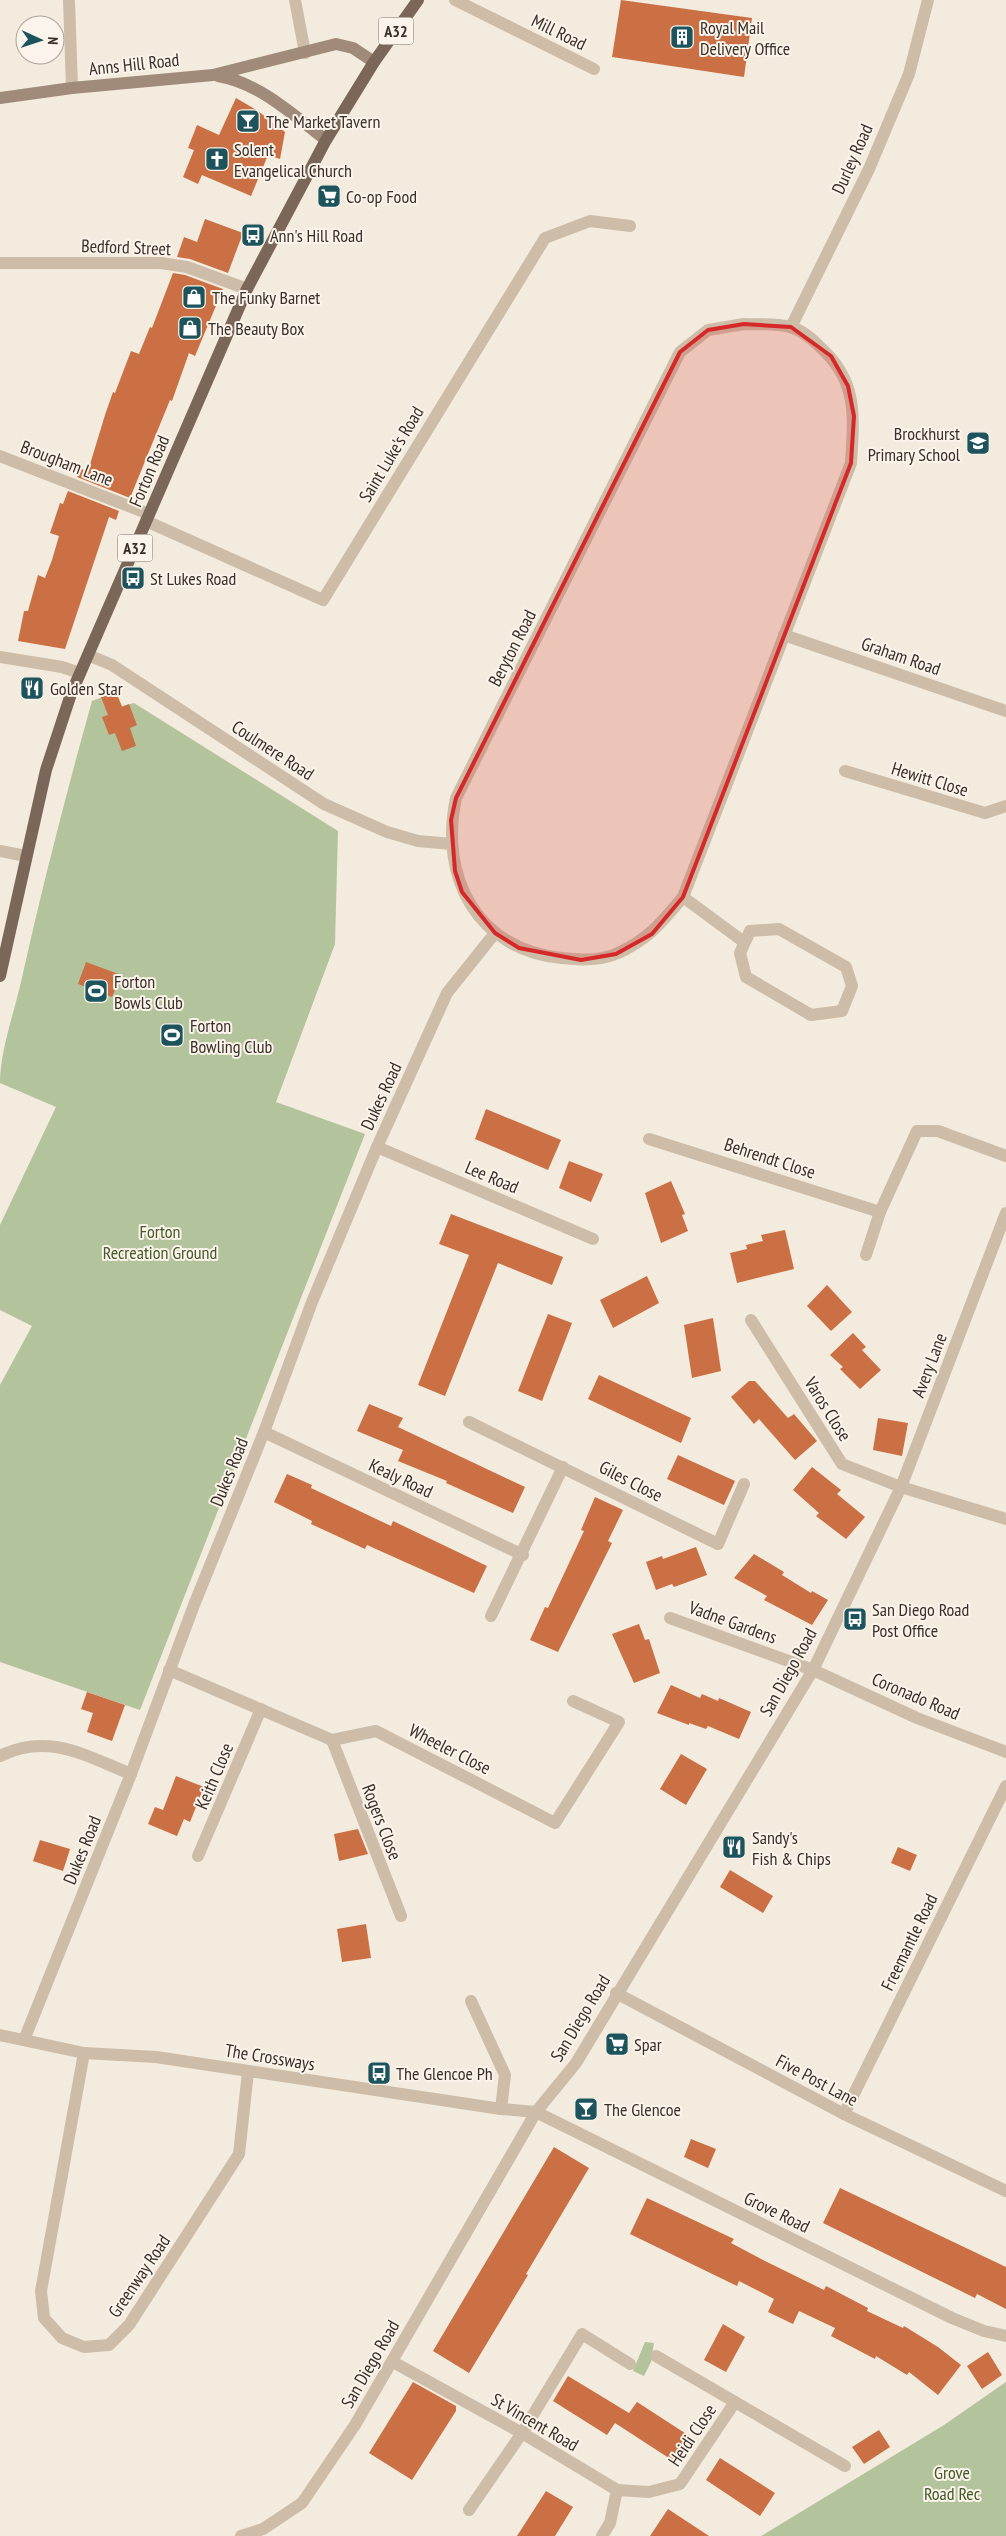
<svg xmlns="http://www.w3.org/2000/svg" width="1006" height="2536" font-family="'PT Sans Narrow',sans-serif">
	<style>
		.green { fill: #b3c39c }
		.building { fill: #cb6f44 }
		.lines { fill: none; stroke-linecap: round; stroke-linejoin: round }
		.street { stroke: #ccbca8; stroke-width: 12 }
		.secondary { stroke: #a08a79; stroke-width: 12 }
		.primary { stroke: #7b6759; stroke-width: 12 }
		.marked { fill: #d62828; fill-opacity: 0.2; stroke: #d62828; stroke-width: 4; stroke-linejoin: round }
		.labels { text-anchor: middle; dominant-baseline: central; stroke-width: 4; stroke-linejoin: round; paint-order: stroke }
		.shield { fill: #fbf4ea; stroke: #736a63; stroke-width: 1 }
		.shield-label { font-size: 16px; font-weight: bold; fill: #392f29 }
		.poi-label { font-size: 18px; fill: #392f29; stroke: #fbf4ea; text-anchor: start }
		.street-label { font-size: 18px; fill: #392f29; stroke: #fbf4ea }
		.park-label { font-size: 18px; fill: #44582b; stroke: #fbf4ea }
	</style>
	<rect width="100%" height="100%" fill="#f3ebdd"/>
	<g class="green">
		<path d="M116,692L122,706L134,703L338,831L335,944L276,1102L365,1134L140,1710L0,1662V1385L32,1326L0,1310V1225L56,1107L0,1083C0,1051 14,1013 21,982C42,887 66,794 92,701Z"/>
		<polygon points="645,2342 654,2343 651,2362 644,2376 633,2371"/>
		<polygon points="1006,2382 1006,2536 761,2536 944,2425"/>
	</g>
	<g class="building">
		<polygon points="621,0 752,18 744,77 612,57"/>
		<polygon points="236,98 258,111 285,132 280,159 268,155 251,196 202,175 198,184 183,177 194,150 188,148 197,125 219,135"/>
		<polygon points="205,219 243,233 228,273 190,259 177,257 184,237 197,242"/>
		<polygon points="173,273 185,275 223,289 195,356 189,353 172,401 170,400 130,498 77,477 81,469 88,471 105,415 113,392 115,393 131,351 139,354 150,327 152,328"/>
		<polygon points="68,491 119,511 116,520 109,517 65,649 18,641 24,611 28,611 38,575 45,578 52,560 59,536 50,533 60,503 63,504"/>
		<polygon points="116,692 122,707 129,704 137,725 130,728 136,746 122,751 115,733 109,735 102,717 108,715 101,697"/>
		<polygon points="86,962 121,975 112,997 78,984"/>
		<polygon points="486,1109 561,1140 548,1170 475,1139"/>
		<polygon points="569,1161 603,1174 591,1202 559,1188"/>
		<polygon points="671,1181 685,1214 682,1215 688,1231 661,1243 645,1193"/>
		<polygon points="451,1214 563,1257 552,1285 498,1263 445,1396 418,1385 469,1255 439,1244"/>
		<polygon points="785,1230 794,1269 737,1283 730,1253 747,1249 746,1245 763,1241 761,1235"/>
		<polygon points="647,1276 659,1303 613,1328 600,1300"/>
		<polygon points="827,1285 852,1312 831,1331 807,1306"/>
		<polygon points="548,1314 572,1323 542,1401 518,1391"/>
		<polygon points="713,1318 721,1371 692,1378 684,1325"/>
		<polygon points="853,1333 866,1347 862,1350 881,1370 860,1389 840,1369 843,1367 830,1355"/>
		<polygon points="599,1375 691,1418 681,1443 588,1399"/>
		<polygon points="749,1381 755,1381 788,1418 794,1414 817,1441 795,1460 759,1419 754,1424 731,1397"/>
		<polygon points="369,1404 403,1418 398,1427 525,1487 513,1513 446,1483 447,1481 398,1461 403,1450 357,1431"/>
		<polygon points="878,1418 908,1423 902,1456 873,1450"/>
		<polygon points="678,1455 735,1481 724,1505 667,1479"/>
		<polygon points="812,1467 841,1490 837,1494 865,1517 846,1539 816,1516 819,1513 793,1490"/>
		<polygon points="287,1474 312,1485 311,1488 391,1526 393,1521 487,1566 474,1593 367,1545 365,1549 311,1524 312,1521 274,1502"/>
		<polygon points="595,1497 623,1510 608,1541 612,1543 558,1652 530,1640 545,1607 548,1608 584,1531 581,1530"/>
		<polygon points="696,1547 707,1575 674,1587 672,1584 656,1590 646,1562 662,1556 663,1559"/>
		<polygon points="754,1554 784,1572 782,1575 811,1593 812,1591 828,1600 812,1625 764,1600 767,1596 734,1578"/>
		<polygon points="639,1624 645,1640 649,1639 660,1673 634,1683 612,1634"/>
		<polygon points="671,1685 700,1698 702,1694 718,1701 719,1698 751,1712 739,1739 708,1726 706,1729 689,1723 689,1725 657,1713"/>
		<polygon points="87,1692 125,1705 112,1741 87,1732 93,1713 81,1709"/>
		<polygon points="681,1754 707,1769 686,1805 660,1789"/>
		<polygon points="176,1776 204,1787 190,1822 184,1819 177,1836 148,1824 155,1807 163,1810"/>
		<polygon points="358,1829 368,1854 339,1861 334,1834"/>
		<polygon points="40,1840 70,1849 63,1871 33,1861"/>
		<polygon points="898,1847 917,1855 910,1871 891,1863"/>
		<polygon points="730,1870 773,1896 763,1913 720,1887"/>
		<polygon points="366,1924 371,1958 342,1962 337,1929"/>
		<polygon points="691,2139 716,2149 708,2168 684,2157"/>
		<polygon points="554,2147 589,2168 526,2274 528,2275 469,2373 433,2351"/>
		<polygon points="840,2188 1006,2267 1006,2309 977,2294 975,2298 823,2223"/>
		<polygon points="647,2198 734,2239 731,2243 765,2261 824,2290 826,2286 868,2308 867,2311 903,2328 904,2326 938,2347 961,2365 938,2395 909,2372 907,2375 876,2356 875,2359 831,2336 835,2328 799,2311 793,2324 768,2312 774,2299 739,2281 737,2286 630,2234"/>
		<polygon points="723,2324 745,2337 726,2372 704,2360"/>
		<polygon points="988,2352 1002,2375 982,2389 967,2366"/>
		<polygon points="568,2376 629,2413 637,2402 691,2437 675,2462 615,2423 607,2435 553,2401"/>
		<polygon points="413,2382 456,2406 456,2411 412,2480 369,2453"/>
		<polygon points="879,2430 890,2447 864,2464 852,2447"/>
		<polygon points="720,2458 775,2493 760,2516 706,2480"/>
		<polygon points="546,2491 573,2507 555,2536 517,2536"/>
		<polygon points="668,2509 709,2536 650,2536"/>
	</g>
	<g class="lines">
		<g class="street">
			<polyline points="69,0 72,88"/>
			<polyline points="295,0 305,53"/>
			<polyline points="455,0 594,69"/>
			<polyline points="0,263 161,263 187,267 247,289"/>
			<path d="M744,324C758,325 776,323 790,327C800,329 812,339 819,346C858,380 854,415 851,463L683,897C662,922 649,939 618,953C602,961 579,960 562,958C477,950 439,877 456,798L680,352L708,330Z"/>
			<polyline points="791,327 869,169 909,74 928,0"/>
			<polyline points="0,456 149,514"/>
			<polyline points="146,521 323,600 545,238 590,221 630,226"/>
			<polyline points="784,635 1006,711"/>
			<polyline points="88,655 112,665 324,804 387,832 418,841 452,844"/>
			<polyline points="0,657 62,667 80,673"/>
			<polyline points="845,771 985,813 1006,806"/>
			<polyline points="0,851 26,856"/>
			<polyline points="683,897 744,942"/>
			<polygon points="779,929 846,967 852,986 842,1011 811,1015 746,977 740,953 750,931"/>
			<polyline points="649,1139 880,1212"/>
			<polyline points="377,1147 593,1239"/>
			<polyline points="866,1255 880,1212 917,1131 938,1131 1006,1156"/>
			<polyline points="751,1320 842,1464 901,1487 1006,1519"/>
			<polyline points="469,1422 718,1544 744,1484"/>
			<polyline points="264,1432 523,1555"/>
			<polyline points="491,1616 563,1467"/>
			<polyline points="670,1618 813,1670 917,1718 1006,1752"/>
			<polyline points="169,1670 332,1740 376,1731 555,1823 619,1722 573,1701"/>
			<polyline points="332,1740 401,1916"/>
			<path d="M0,1756C49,1732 86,1756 131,1774"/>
			<polyline points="198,1856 261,1709"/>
			<polyline points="616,1993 844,2114 1006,2191"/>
			<polyline points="471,2001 505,2075 501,2109"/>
			<polyline points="0,2035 84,2053 156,2057 501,2109 536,2112 952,2318 984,2331 1006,2336"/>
			<polyline points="24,2040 131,1774 194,1605 264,1432 312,1302 377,1147 447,993 495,933"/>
			<polyline points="84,2053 41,2291 44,2318 62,2338 84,2347 109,2345 129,2325 239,2154 248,2072"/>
			<polyline points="844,2114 1006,1786"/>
			<polyline points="656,2356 845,2466"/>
			<polyline points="393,2362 522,2433 617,2490 610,2523 602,2536"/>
			<polyline points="617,2490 649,2492 680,2484 735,2402"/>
			<polyline points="469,2510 522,2433 582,2334 630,2364"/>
			<polyline points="241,2536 263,2529 302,2503 355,2425 536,2112 576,2063 813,1670 901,1487 1006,1213"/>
		</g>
		<g class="secondary">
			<path d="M218,76C260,83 293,115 326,140"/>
			<polyline points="0,98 72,88 213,75 336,44 353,48 374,62"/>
		</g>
		<polyline class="primary" points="0,976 46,770 71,694 247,289 326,140 374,62 418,0"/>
	</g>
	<path class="marked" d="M744,324L791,327L831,356L848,386L854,416L851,463L683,897L652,934L616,954L581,960L519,948L495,933L462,892L455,871L451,820L456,798L680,352L708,330Z"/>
	<defs>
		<g id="building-square" transform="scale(1.25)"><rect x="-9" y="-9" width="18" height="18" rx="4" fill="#1c535c" stroke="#fbf4ea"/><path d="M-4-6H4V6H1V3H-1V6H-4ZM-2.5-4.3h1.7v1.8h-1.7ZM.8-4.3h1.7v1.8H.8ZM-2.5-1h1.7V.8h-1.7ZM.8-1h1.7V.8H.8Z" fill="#fff"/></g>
		<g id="bar-square" transform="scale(1.25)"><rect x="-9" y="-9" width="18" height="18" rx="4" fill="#1c535c" stroke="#fbf4ea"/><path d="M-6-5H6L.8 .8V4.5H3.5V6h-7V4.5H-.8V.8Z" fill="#fff"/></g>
		<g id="church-square" transform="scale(1.25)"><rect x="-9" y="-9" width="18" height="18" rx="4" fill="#1c535c" stroke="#fbf4ea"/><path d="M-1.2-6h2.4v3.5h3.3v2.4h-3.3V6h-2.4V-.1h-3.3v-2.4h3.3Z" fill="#fff"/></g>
		<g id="supermarket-square" transform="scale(1.25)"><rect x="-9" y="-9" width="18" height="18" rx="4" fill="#1c535c" stroke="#fbf4ea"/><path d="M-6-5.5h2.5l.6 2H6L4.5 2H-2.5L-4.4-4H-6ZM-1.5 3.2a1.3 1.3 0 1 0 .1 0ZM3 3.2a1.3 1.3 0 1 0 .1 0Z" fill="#fff"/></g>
		<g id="bus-square" transform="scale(1.25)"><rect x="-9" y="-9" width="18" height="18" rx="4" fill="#1c535c" stroke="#fbf4ea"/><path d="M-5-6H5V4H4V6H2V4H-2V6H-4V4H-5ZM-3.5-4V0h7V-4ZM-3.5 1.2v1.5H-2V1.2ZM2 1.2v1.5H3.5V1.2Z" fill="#fff"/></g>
		<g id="shop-square" transform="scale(1.25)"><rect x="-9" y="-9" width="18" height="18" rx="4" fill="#1c535c" stroke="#fbf4ea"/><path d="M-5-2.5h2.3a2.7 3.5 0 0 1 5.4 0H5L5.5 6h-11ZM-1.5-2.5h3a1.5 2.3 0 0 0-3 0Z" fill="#fff"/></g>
		<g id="school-square" transform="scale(1.25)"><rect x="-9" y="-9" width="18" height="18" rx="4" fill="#1c535c" stroke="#fbf4ea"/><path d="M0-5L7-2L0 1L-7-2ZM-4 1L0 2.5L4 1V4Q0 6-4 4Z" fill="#fff"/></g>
		<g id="restaurant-square" transform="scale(1.25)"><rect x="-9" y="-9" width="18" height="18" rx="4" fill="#1c535c" stroke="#fbf4ea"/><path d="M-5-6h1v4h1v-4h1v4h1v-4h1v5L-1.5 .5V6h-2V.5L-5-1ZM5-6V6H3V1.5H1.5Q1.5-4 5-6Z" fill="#fff"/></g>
		<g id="stadium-square" transform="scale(1.25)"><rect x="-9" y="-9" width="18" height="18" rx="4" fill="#1c535c" stroke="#fbf4ea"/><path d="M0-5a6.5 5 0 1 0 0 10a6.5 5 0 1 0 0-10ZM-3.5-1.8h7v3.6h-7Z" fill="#fff"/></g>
	</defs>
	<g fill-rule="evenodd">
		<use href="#building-square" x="682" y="37"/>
		<use href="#bar-square" x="248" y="121"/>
		<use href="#church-square" x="217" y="159"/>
		<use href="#supermarket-square" x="329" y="196"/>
		<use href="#bus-square" x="253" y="235"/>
		<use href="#shop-square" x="194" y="297"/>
		<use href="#shop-square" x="190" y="328"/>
		<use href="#school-square" x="978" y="443"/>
		<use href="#bus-square" x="133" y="578"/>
		<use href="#restaurant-square" x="32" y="688"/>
		<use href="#stadium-square" x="96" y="991"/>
		<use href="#stadium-square" x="172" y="1035"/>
		<use href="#bus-square" x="855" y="1619"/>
		<use href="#restaurant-square" x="734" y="1847"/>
		<use href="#supermarket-square" x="617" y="2044"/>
		<use href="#bus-square" x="379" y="2073"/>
		<use href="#bar-square" x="586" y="2109"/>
	</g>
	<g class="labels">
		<g class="shield">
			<rect x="378.5" y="17.5" width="35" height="27" rx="4"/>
			<rect x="117.5" y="534.5" width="35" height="27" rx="4"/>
		</g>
		<g class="shield-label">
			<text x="396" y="31">A32</text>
			<text x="135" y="548">A32</text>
		</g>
		<g class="poi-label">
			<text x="700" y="27">Royal Mail<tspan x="700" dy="21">Delivery Office</tspan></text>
			<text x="266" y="121">The Market Tavern</text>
			<text x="234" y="149">Solent<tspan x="234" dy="21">Evangelical Church</tspan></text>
			<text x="346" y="196">Co-op Food</text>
			<text x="270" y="235">Ann's Hill Road</text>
			<text x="212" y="297">The Funky Barnet</text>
			<text x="208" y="328">The Beauty Box</text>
			<text x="960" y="433" text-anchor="end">Brockhurst<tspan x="960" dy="21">Primary School</tspan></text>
			<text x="150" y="578">St Lukes Road</text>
			<text x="50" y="688">Golden Star</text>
			<text x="114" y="981">Forton<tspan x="114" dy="21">Bowls Club</tspan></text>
			<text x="190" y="1025">Forton<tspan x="190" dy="21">Bowling Club</tspan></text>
			<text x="872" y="1609">San Diego Road<tspan x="872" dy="21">Post Office</tspan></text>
			<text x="752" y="1837">Sandy's<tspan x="752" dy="21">Fish &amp; Chips</tspan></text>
			<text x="634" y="2044">Spar</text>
			<text x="396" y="2073">The Glencoe Ph</text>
			<text x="604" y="2109">The Glencoe</text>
		</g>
		<g class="street-label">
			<text transform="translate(559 32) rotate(26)">Mill Road</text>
			<text transform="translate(134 64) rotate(-6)">Anns Hill Road</text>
			<text transform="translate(852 159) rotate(-66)">Durley Road</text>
			<text transform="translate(126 247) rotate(2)">Bedford Street</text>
			<text transform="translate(391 454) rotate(-59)">Saint Luke's Road</text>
			<text transform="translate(67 463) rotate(21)">Brougham Lane</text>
			<text transform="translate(149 471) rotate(-67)">Forton Road</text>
			<text transform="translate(512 648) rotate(-63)">Beryton Road</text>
			<text transform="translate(901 656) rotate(19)">Graham Road</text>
			<text transform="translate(273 750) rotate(33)">Coulmere Road</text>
			<text transform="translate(930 779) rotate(17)">Hewitt Close</text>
			<text transform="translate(381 1096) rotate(-65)">Dukes Road</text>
			<text transform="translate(770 1158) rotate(18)">Behrendt Close</text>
			<text transform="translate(492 1177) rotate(23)">Lee Road</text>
			<text transform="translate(929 1365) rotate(-69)">Avery Lane</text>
			<text transform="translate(828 1409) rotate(58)">Varos Close</text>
			<text transform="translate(229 1472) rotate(-68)">Dukes Road</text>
			<text transform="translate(401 1478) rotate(25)">Kealy Road</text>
			<text transform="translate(631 1481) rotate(27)">Giles Close</text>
			<text transform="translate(733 1622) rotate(20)">Vadne Gardens</text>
			<text transform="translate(788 1672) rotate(-61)">San Diego Road</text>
			<text transform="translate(916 1696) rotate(23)">Coronado Road</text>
			<text transform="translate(450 1749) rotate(27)">Wheeler Close</text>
			<text transform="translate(214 1776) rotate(-67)">Keith Close</text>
			<text transform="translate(382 1822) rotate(69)">Rogers Close</text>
			<text transform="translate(82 1850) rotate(-68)">Dukes Road</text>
			<text transform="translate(909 1942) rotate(-64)">Freemantle Road</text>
			<text transform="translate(580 2018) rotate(-59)">San Diego Road</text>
			<text transform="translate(270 2057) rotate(9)">The Crossways</text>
			<text transform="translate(817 2080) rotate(28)">Five Post Lane</text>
			<text transform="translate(777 2212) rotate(26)">Grove Road</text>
			<text transform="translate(139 2276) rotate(-56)">Greenway Road</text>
			<text transform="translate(370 2364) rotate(-60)">San Diego Road</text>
			<text transform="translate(535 2422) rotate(30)">St Vincent Road</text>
			<text transform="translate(692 2435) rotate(-56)">Heidi Close</text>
		</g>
		<g class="park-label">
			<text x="160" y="1231">Forton<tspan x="160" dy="21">Recreation Ground</tspan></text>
			<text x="952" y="2472">Grove<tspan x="952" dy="21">Road Rec</tspan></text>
		</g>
	</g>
	<g transform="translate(40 40) rotate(93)"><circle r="24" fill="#fbf4ea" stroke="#ada59d"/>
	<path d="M0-4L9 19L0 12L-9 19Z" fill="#1c535c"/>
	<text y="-8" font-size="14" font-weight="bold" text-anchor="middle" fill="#392f29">N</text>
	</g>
</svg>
